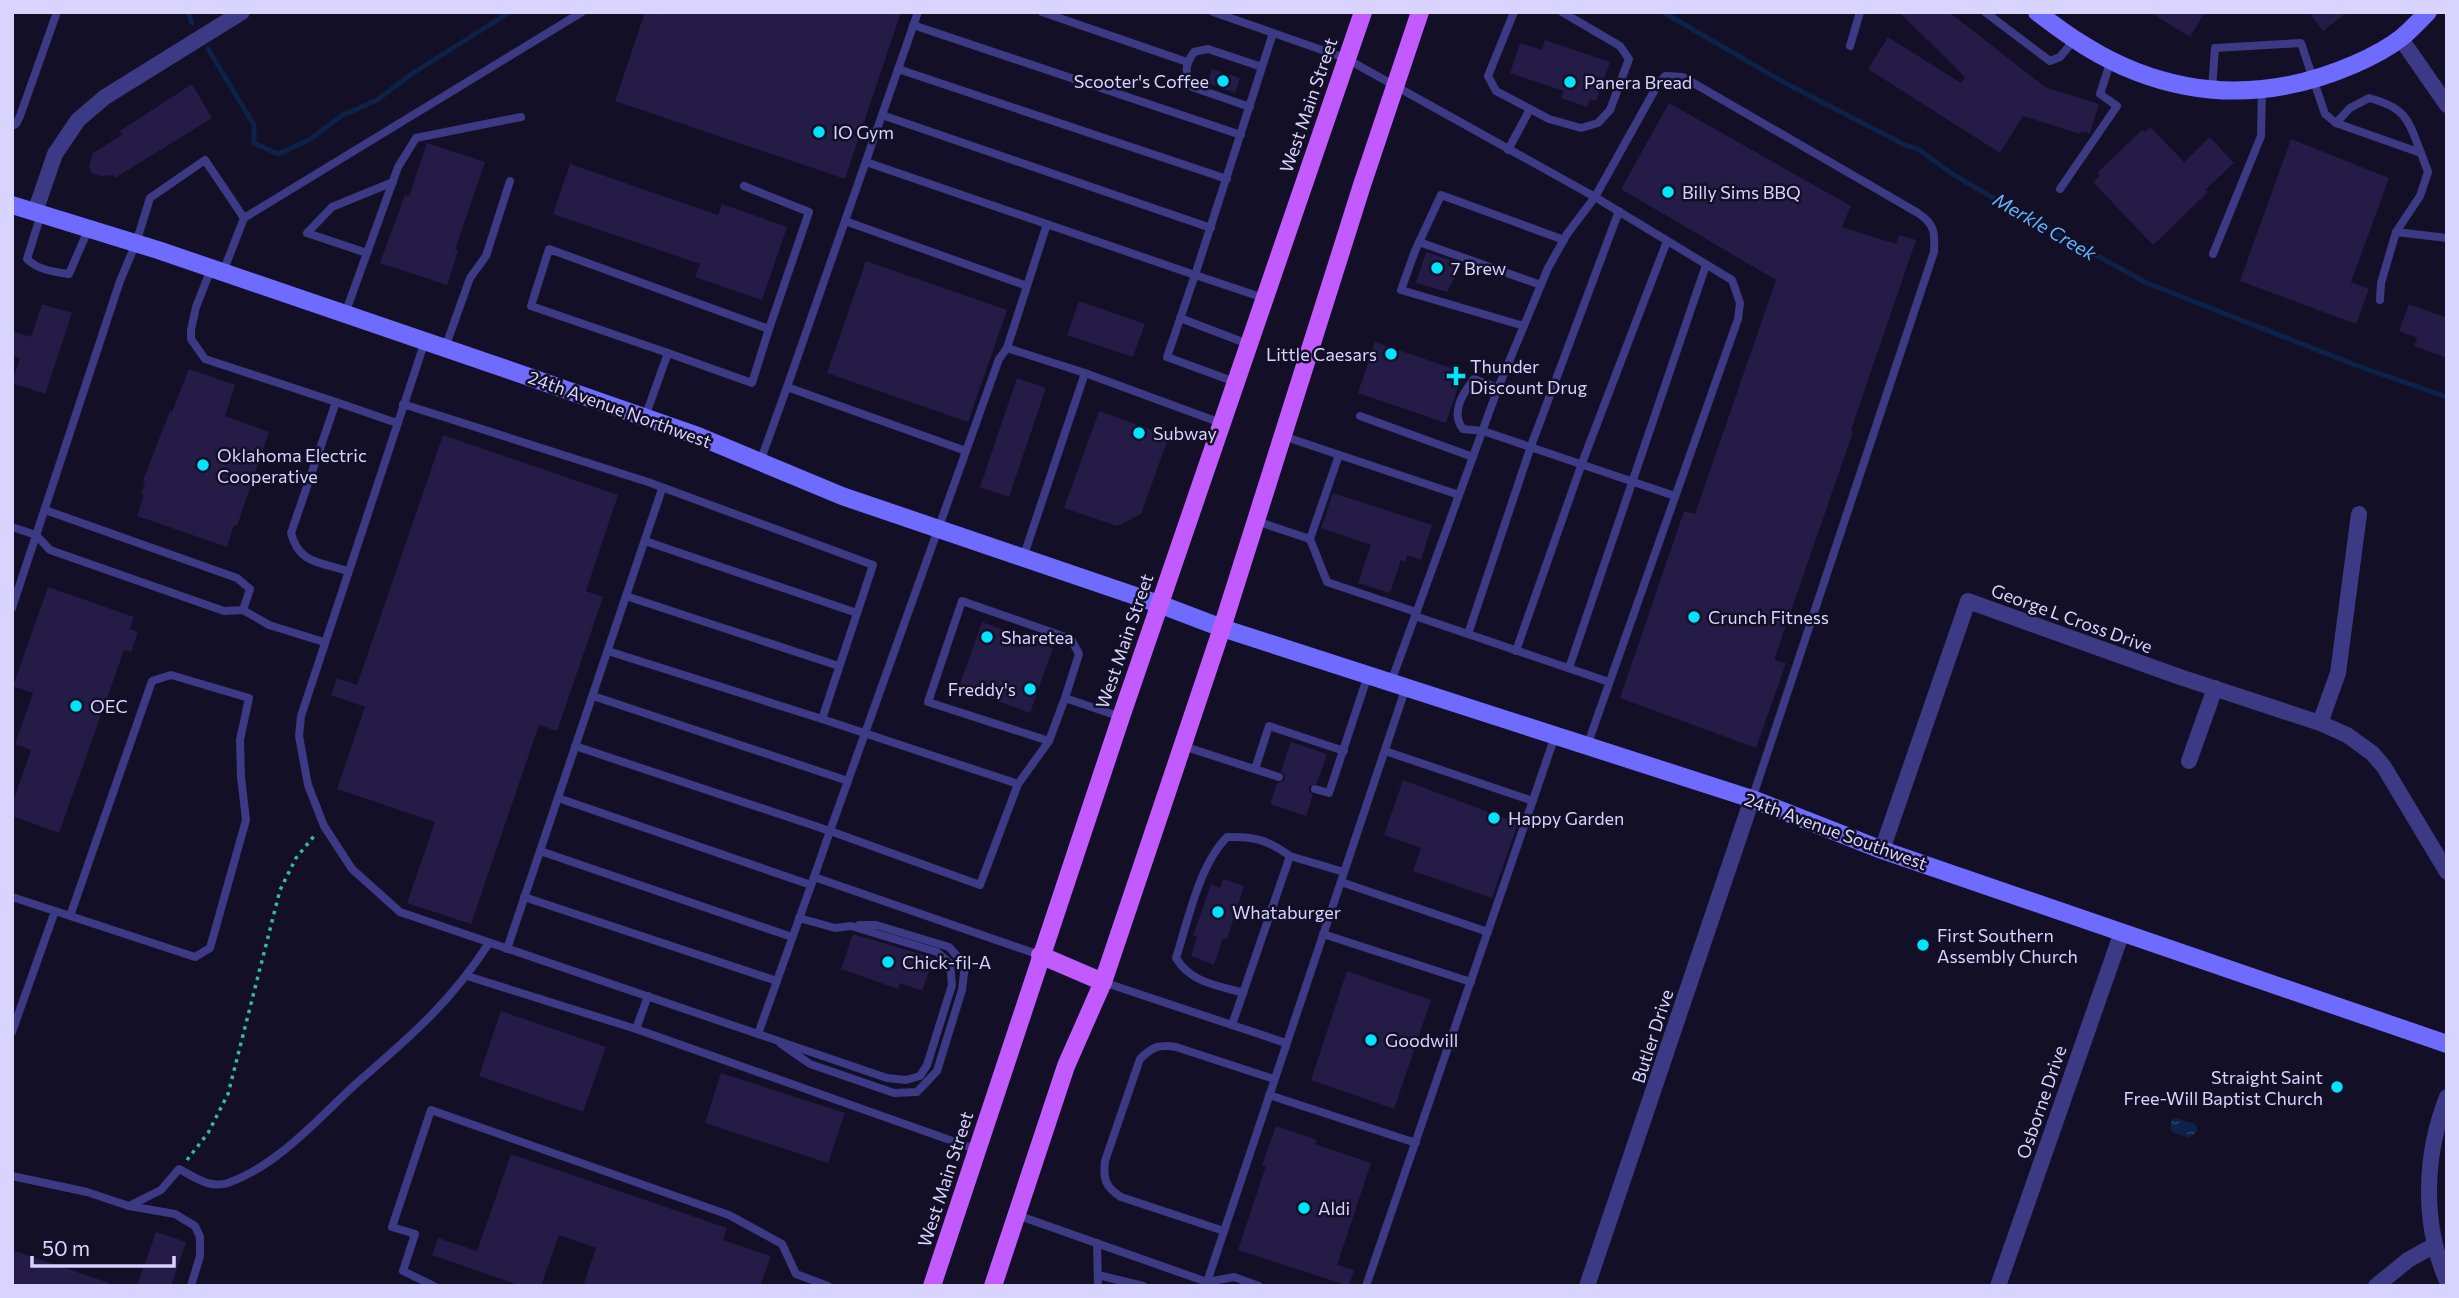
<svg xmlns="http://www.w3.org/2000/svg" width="2459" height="1298" font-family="Commissioner,sans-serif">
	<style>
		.water { fill: url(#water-ripples) }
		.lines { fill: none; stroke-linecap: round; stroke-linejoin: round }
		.stream { stroke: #0c2248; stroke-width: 5 }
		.building { fill: #241b47 }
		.path { stroke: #2fb8b0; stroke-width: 3.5; stroke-dasharray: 3.5 5; stroke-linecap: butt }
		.lane { stroke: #3d3a85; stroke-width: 8 }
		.street { stroke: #3d3a85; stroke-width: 16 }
		.secondary { stroke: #6f6bff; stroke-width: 18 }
		.primary { stroke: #c25bff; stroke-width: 18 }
		.poi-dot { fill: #00e5ff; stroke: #130f26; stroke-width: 2.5 }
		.labels { text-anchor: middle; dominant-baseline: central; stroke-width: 5; stroke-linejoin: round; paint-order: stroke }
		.poi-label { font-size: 18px; fill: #d9d4ff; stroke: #130f26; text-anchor: start }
		.street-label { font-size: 18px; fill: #d9d4ff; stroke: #130f26 }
		.water-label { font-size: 19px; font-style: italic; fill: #62b6ff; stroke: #130f26 }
	</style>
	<defs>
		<pattern id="water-ripples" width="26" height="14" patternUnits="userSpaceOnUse" patternTransform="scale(1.75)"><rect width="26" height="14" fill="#0c2248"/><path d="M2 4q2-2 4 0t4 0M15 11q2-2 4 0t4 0" fill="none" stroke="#2f4163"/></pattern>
	</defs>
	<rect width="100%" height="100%" fill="#130f26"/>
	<polygon class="water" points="2177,1118 2195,1124 2198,1130 2190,1138 2172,1132 2170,1126 2172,1120"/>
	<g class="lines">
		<g class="stream">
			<polyline points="188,12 192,23"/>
			<polyline points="1663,12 1785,83 1905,145 1918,149 1954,175 2012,209 2147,283 2358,366 2447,397"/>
			<polyline points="208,49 254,125 254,143 278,154 309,140 341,116 377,100 413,73 510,12"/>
		</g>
	</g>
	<g class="building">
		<polygon points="645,12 901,12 845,179 615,101"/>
		<polygon points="1899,12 1949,12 2045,87 2099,104 2090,133 2081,131 2080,134 2023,116 2000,153 1868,69 1888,37 1961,83 1965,77"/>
		<polygon points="2150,12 2205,12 2190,37"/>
		<polygon points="2309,12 2347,12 2323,31"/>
		<polygon points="1545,40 1610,62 1596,101 1590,99 1587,107 1561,98 1564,91 1510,73 1520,43 1542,50"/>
		<polygon points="1212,69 1240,78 1235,93 1207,83"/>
		<polygon points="192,84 212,118 115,178 113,175 101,176 92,173 89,166 93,153 123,134 120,131"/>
		<polygon points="1669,103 1851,206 1842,227 1896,244 1899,235 1916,240 1851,430 1853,432 1774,660 1786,663 1756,748 1620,698 1684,511 1695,514 1776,280 1621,189"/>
		<polygon points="2150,127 2184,162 2210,137 2234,163 2205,190 2208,192 2153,245 2093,182 2100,176 2097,173 2142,130 2145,132"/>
		<polygon points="2291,139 2389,178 2351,282 2369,289 2356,324 2240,281"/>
		<polygon points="427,143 485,162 455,250 458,251 447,285 380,263 405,195 409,196"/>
		<polygon points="570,164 718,215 722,204 787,227 762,300 695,277 700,264 553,214"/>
		<polygon points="1426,252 1450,260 1448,266 1459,269 1447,292 1416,283"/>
		<polygon points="866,261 1007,310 968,422 827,373"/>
		<polygon points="1079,301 1145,324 1133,357 1067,335"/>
		<polygon points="42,304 72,313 45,394 12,383 20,358 12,355 12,331 31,337"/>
		<polygon points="2409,304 2447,318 2447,358 2414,346 2417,338 2399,331"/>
		<polygon points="1375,342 1463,372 1446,423 1358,393"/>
		<polygon points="189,369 235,385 225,416 269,432 237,526 234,525 227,547 137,516 144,495 141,494 145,482 143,480 170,411 172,412"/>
		<polygon points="1017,378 1046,388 1009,497 980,487"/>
		<polygon points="1099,411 1169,436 1141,514 1117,526 1064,508"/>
		<polygon points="443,435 618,495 586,591 603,597 557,731 539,725 471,924 407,903 435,822 337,789 365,707 331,695 337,678 357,685"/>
		<polygon points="1333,493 1432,525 1421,560 1407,555 1405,562 1401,560 1390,593 1358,583 1371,545 1321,528"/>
		<polygon points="48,587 134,617 130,629 138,632 131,652 124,650 59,833 12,816 12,805 31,750 15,744 33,693 13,686"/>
		<polygon points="982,622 1053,648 1030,713 959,687"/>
		<polygon points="1291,742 1327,754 1317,783 1309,787 1309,791 1313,795 1306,816 1270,804 1277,783 1285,780 1285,775 1281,771"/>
		<polygon points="1403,780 1518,823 1492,898 1413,871 1421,848 1384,835"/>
		<polygon points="1223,879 1244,886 1227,939 1223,938 1214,965 1191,956 1197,937 1193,936 1211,884 1220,888"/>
		<polygon points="853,934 934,958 922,991 900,983 898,989 841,969"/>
		<polygon points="1347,971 1431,1000 1394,1109 1311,1080"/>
		<polygon points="501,1011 606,1047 583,1112 479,1076"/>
		<polygon points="721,1073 845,1113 828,1163 705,1123"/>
		<polygon points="1276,1126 1317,1140 1315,1144 1371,1163 1337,1265 1354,1270 1349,1286 1238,1250 1266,1166 1262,1165"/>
		<polygon points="511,1154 727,1228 723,1240 771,1256 760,1286 583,1286 596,1248 559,1235 541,1286 521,1286 432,1255 438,1238 477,1251"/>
		<polygon points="156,1232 186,1242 171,1286 137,1286"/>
		<polygon points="12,1250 109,1283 109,1286 12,1286"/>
	</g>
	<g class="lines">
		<polyline class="path" points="187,1160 208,1133 228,1094 280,890 296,858 314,836"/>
		<g class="lane">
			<polyline points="1042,12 1187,62"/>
			<polyline points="1213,12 1345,58 1595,197 1732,280 1740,303 1738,319 1587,746"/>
			<polyline points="1514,12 1488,76 1496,91 1549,119 1581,128 1598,123 1610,110 1629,59 1620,46 1562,12"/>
			<polyline points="1985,12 2050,61 2060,57 2074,40"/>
			<polyline points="913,25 1241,135"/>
			<polyline points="1850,46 1860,12"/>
			<polyline points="898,69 1227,179"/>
			<polyline points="2212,89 2215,48 2301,43 2325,114 2336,123 2421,153 2428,172 2420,196 2396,232 2381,283 2380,300"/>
			<path d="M1250,107L1192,87C1184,73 1185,65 1194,52L1208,49L1262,67"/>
			<polyline points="882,115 1211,228"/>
			<path d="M2336,123L2350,108L2369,98C2407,108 2408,120 2421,153"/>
			<polyline points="12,126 16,124 20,116 57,12"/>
			<polyline points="1508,150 1530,109"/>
			<polyline points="866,162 1195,275 1273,33"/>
			<polyline points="744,186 809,212 769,329"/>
			<polyline points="2060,189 2117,106 2100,94 2111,60"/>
			<path d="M41,214L27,259C38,270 54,272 69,274L89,228"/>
			<polyline points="845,221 1027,286"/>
			<polyline points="2396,232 2447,238"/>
			<polyline points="1419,242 1541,285"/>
			<polyline points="367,253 307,233 332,207 393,182"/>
			<polyline points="2213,254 2261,136 2262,89"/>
			<path d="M211,269L196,307L191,330V339L205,359L336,402L291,533C299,564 320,562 348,571"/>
			<polyline points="223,272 244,218 582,12"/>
			<polyline points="345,314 398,167 416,138 521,117"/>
			<polyline points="1180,318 1248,344"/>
			<polyline points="1524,326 1401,290 1415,251 1441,195 1564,240"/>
			<polyline points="425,341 301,716 299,736 308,785 324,826 352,869 400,912 758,1034 814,877 1040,955"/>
			<polyline points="445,348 470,278 486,256 510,181"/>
			<polyline points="1007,348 1047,224"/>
			<polyline points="1235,382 1167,357 1195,275 1264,298"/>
			<polyline points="787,387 918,12"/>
			<path d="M1498,388L1474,379C1463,393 1450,413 1463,429L1483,431L1675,496"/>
			<polyline points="336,402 397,423"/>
			<polyline points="403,404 648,482 873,565 822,719 1018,784"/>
			<polyline points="1360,416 1473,457"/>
			<polyline points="645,417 668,353 752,383 769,329 549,249 531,306 668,353"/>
			<polyline points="1283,436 1459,495"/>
			<polyline points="760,462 787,387 966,451"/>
			<polyline points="1256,521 1310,539 1339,455"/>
			<polyline points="12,527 36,535 50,550 224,611 243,610 250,589 237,578 45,510"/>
			<polyline points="1310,539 1327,582 1416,612"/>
			<polyline points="645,541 857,613"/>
			<polyline points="1023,558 1085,373 1221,423"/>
			<polyline points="626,596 839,666"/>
			<polyline points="12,608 120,281 136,243 150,198 205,160 244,218"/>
			<polyline points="243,610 269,625 324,642"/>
			<polyline points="1415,616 1609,682"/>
			<polyline points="1468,634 1531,446 1619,211"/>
			<polyline points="608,651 822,719"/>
			<polyline points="1516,651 1582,463 1667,241"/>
			<polyline points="1569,668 1706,265"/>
			<path d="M1391,682L1498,388L1548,268L1567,234L1595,197L1657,86L1665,76L1683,77L1918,213C1935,224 1935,233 1934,252L1752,799"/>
			<polyline points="593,696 848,781"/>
			<polyline points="1065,698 1049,741 928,702 962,601 1071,639 1079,654 1065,698 1121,717"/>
			<polyline points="1049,741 1018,784 980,885 830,831 999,359 1007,348 1085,373"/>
			<polyline points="575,746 830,831 814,877"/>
			<polyline points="1183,746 1279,777"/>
			<polyline points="1385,751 1533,801"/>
			<polyline points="1255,769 1269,726 1344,751"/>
			<polyline points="1315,789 1329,793 1368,675"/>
			<polyline points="558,798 811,885"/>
			<polyline points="540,851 792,937"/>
			<polyline points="1341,882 1488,932"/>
			<polyline points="12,897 55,911"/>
			<polyline points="524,897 777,981"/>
			<polyline points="1323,934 1471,982"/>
			<polyline points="507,949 662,489"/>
			<polyline points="467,976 636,1029 978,1150"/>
			<polyline points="1103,982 1286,1043"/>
			<path d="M1243,993C1217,985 1191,983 1176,958C1188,921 1199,865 1227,837C1254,836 1268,840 1290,856"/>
			<polyline points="1232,1025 1290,856 1344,872"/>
			<polyline points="636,1029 648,996"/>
			<polyline points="12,1032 55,911 195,957 210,948 246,820 241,777 240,740 249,698 171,675 152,681 70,916"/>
			<polyline points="758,1034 887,1078 906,1080 920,1076 927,1065 952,985 950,963 937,952 851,926 835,928 799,918"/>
			<polyline points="781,1044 810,1064 894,1093 917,1092 937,1071 962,990 965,965 949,947 876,925 859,925"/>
			<polyline points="1269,1095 1416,1143"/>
			<polyline points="12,1176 87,1192 129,1206 175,1214 195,1226 200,1237 200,1256 191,1286"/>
			<path d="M129,1206L161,1190L179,1169C194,1177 210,1189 228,1183C279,1165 319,1117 358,1082C411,1036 450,1003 489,943"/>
			<polyline points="1017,1215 1207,1282 1406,687"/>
			<path d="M1224,1231L1121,1197C1105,1187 1103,1179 1105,1161L1140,1059C1152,1047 1159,1044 1176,1047L1274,1079"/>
			<polyline points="1097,1243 1098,1286"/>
			<polyline points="1098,1275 1143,1286"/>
			<polyline points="1207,1282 1234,1277 1259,1286"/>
			<polyline points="434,1286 403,1271 415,1234 392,1227 431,1110 729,1215 782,1244 796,1274 828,1286"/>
			<polyline points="1366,1286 1555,736"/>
		</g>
		<g class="street">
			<polyline points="2401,39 2447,105"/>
			<polyline points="35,212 55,154 78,120 105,97 242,12"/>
			<polyline points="2320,723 2338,673 2359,514"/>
			<polyline points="2189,761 2215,688"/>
			<polyline points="1882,850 1968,601 2180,677 2320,723 2347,735 2372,753 2384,767 2447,872"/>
			<path d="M2447,1097C2424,1156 2422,1223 2447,1281"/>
			<polyline points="1587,1286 1752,799"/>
			<polyline points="1998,1286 2122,932"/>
			<polyline points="2376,1286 2408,1260 2433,1246"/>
		</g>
		<g class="secondary">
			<path d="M2037,12C2068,36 2100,58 2137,72C2210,100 2284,95 2355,64C2371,57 2387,49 2401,38C2411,30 2419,21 2428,12"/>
			<polyline points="12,205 158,250 512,371 698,436 842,496 1159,604 1222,628 1752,799 1882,850 2447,1044"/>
		</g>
		<g class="primary">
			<polyline points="1040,955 1103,982"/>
			<polyline points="932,1286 1121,717 1363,12"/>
			<polyline points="993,1286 1066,1066 1103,982 1160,813 1222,628 1362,185 1420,12"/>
		</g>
	</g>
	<g class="poi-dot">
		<circle cx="1223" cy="81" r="7"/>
		<circle cx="1570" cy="82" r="7"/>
		<circle cx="819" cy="132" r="7"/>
		<circle cx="1668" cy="192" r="7"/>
		<circle cx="1437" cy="268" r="7"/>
		<circle cx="1391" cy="354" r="7"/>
		<path d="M1452.5 365.5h7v7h7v7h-7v7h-7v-7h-7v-7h7z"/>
		<circle cx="1139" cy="433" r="7"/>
		<circle cx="203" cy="465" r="7"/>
		<circle cx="1694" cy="617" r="7"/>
		<circle cx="987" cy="637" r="7"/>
		<circle cx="1030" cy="689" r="7"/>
		<circle cx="76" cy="706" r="7"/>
		<circle cx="1494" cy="818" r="7"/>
		<circle cx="1218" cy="912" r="7"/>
		<circle cx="1923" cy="945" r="7"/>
		<circle cx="888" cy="962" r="7"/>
		<circle cx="1371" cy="1040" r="7"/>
		<circle cx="2337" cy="1087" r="7"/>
		<circle cx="1304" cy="1208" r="7"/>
	</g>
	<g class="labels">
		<g class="poi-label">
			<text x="1209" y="81" text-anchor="end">Scooter's Coffee</text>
			<text x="1584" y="82">Panera Bread</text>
			<text x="833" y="132">IO Gym</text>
			<text x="1682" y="192">Billy Sims BBQ</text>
			<text x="1451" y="268">7 Brew</text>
			<text x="1377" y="354" text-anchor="end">Little Caesars</text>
			<text x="1470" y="366">Thunder<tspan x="1470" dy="21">Discount Drug</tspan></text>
			<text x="1153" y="433">Subway</text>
			<text x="217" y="455">Oklahoma Electric<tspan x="217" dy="21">Cooperative</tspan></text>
			<text x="1708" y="617">Crunch Fitness</text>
			<text x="1001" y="637">Sharetea</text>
			<text x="1016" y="689" text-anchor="end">Freddy's</text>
			<text x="90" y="706">OEC</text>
			<text x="1508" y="818">Happy Garden</text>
			<text x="1232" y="912">Whataburger</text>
			<text x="1937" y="935">First Southern<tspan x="1937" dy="21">Assembly Church</tspan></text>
			<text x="902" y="962">Chick-fil-A</text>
			<text x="1385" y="1040">Goodwill</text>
			<text x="2323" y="1077" text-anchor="end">Straight Saint<tspan x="2323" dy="21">Free-Will Baptist Church</tspan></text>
			<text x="1318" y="1208">Aldi</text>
		</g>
		<g class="street-label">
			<text transform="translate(1308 105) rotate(-71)">West Main Street</text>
			<text transform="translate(620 409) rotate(20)">24th Avenue Northwest</text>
			<text transform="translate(2072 618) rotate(20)">George L Cross Drive</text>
			<text transform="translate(1124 641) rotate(-71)">West Main Street</text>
			<text transform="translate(1836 831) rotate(20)">24th Avenue Southwest</text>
			<text transform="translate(1652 1036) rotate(-72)">Butler Drive</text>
			<text transform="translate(2041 1102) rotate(-71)">Osborne Drive</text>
			<text transform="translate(945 1179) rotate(-72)">West Main Street</text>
		</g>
		<g class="water-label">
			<text transform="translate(2045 226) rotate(30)">Merkle Creek</text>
		</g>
	</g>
	<rect width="2459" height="1298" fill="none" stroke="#d9d4ff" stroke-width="28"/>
	<path d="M32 1256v10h142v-10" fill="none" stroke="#d9d4ff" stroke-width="3.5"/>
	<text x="42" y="1256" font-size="21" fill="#d9d4ff" stroke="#130f26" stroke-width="5" paint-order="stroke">50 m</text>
</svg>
